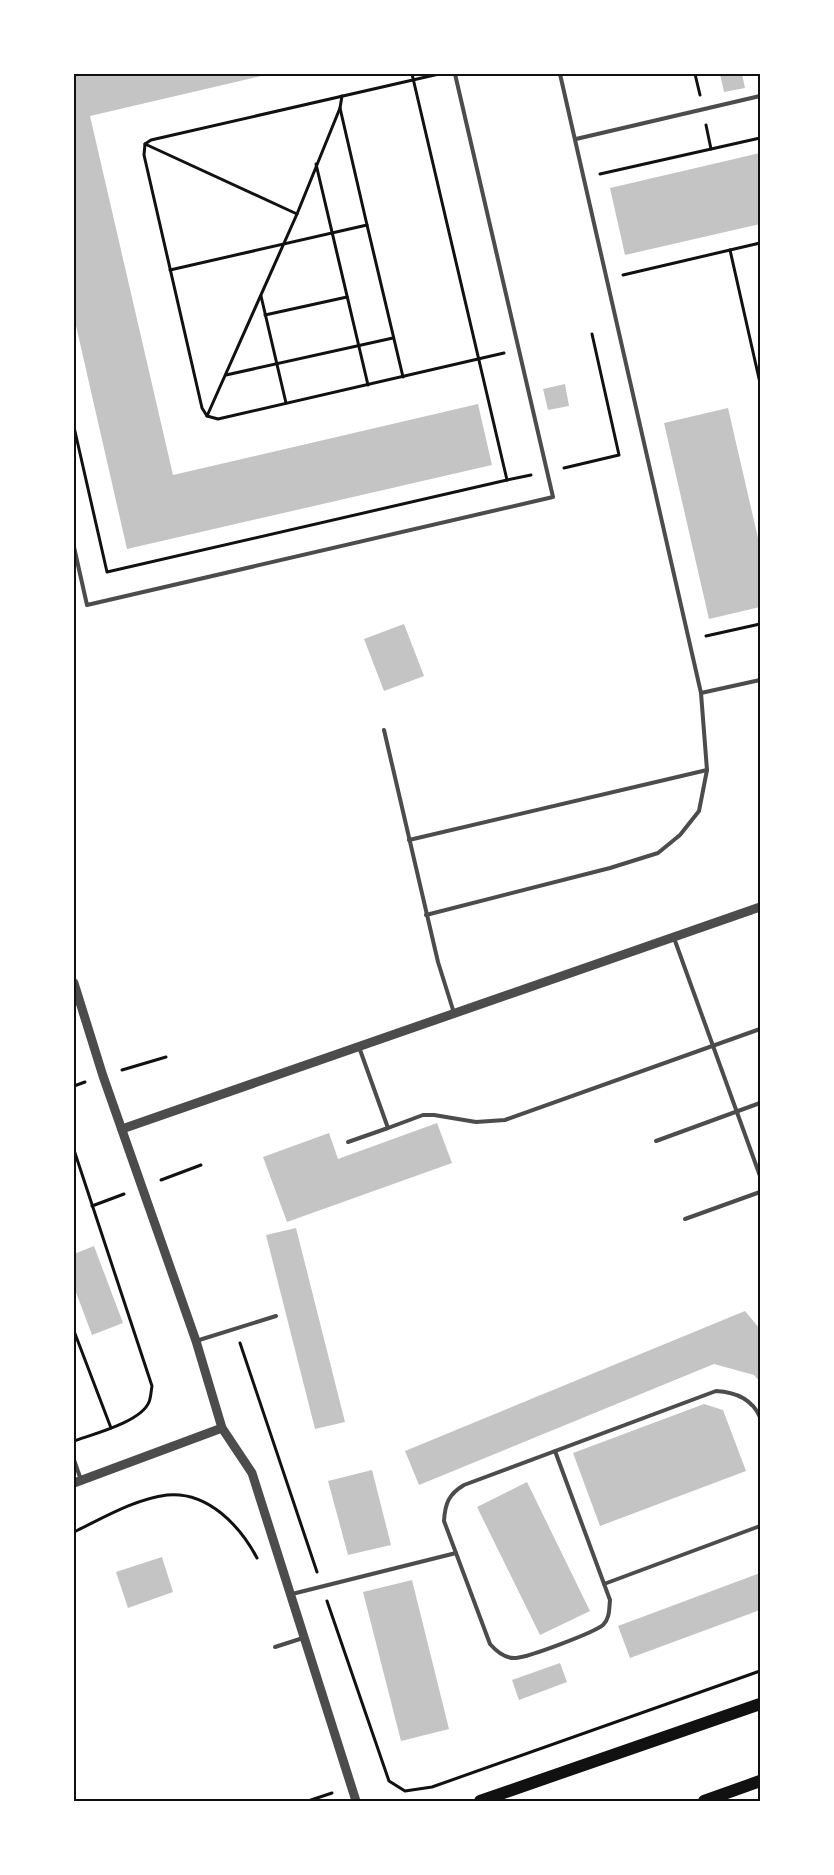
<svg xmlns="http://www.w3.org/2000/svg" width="834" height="1875" font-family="Overpass,sans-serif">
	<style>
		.building { fill: #c4c4c4 }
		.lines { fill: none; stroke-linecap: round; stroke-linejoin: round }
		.path { stroke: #111; stroke-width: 3 }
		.service { stroke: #4c4c4c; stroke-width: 4 }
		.tertiary { stroke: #4c4c4c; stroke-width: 9 }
		.primary { stroke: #111; stroke-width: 12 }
		.neatline { fill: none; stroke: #111; stroke-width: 2 }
	</style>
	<rect width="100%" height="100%" fill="#fff"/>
	<g class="building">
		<polygon points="74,74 270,74 90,116 173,475 478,404 492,465 127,549 74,317"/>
		<polygon points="720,74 742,74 745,88 724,92"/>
		<polygon points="760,153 760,224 625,255 610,188"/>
		<polygon points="565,384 569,406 548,410 543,389"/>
		<polygon points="728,408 758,538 760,537 760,607 709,619 664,423"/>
		<polygon points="404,624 424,676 384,691 364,639"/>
		<polygon points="437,1123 452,1163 287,1222 263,1157 329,1133 338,1159"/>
		<polygon points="296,1228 345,1422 315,1429 266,1235"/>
		<polygon points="94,1246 123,1323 92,1335 74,1287 74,1254"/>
		<polygon points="745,1311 760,1329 760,1382 754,1375 714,1364 419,1485 405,1451"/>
		<polygon points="704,1404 723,1410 746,1471 600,1526 573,1453"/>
		<polygon points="372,1470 391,1545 348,1555 328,1481"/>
		<polygon points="527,1482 590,1611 540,1635 477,1507"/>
		<polygon points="162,1557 173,1592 128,1608 116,1572"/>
		<polygon points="760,1573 760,1610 630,1658 618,1626"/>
		<polygon points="412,1580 449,1729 401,1741 363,1592"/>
		<polygon points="560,1663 567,1682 519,1700 512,1680"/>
	</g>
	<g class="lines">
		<g class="path">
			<polyline points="439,74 151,140 145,144 144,155 202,408 207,416 218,419 504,353"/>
			<polyline points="695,74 700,95"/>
			<polyline points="706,125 711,149"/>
			<polyline points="145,144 297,214"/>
			<polyline points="316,164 368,385"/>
			<polyline points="600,174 760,138"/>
			<polyline points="367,225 403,377"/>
			<polyline points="760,243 730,250 760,383"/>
			<polyline points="170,270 367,225 340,108 342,96"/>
			<polyline points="623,275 730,250"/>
			<polyline points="261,296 286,403"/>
			<polyline points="265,315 347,297"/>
			<polyline points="226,375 393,338"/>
			<polyline points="207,416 297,214 340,108"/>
			<polyline points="74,427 107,572 507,480 412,74"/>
			<polyline points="564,468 619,455 592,334"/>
			<polyline points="507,480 531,475"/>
			<polyline points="706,636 760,624"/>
			<polyline points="122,1070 166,1057"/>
			<polyline points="74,1086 85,1082"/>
			<path d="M74,1150L152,1386C151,1391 151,1397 149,1402C141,1422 93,1434 74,1441"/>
			<polyline points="161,1180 201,1165"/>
			<polyline points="92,1206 124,1194"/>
			<polyline points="74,1331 111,1428"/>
			<polyline points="240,1343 317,1572"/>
			<path d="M74,1532C103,1518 135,1499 167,1495C208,1491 240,1526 257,1558"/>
			<polyline points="327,1601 389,1781 405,1791 432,1787 760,1671"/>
			<polyline points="308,1801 332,1793"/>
		</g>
		<g class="service">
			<polyline points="576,139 760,96"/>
			<polyline points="74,547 87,605 553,497 455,74"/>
			<polyline points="701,693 760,680"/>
			<polyline points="384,730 438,962 454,1013"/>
			<polyline points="409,840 707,770"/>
			<polyline points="426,915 610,868 658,853 680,835 699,811 707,770 701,693 560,74"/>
			<polyline points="674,938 760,1176"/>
			<polyline points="388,1128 423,1115 434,1115 476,1122 505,1120 760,1029"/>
			<polyline points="656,1141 760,1103"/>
			<polyline points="348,1142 388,1128 359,1047"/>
			<polyline points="685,1219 760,1192"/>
			<polyline points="196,1341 276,1316"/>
			<path d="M555,1451L610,1600C609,1609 610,1618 603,1625C593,1633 529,1657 516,1658C505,1659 497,1652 490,1644L444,1521C445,1503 449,1494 464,1485L716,1391C735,1392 752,1399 760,1417"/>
			<polyline points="74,1460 81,1480"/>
			<polyline points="604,1584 760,1526"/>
			<polyline points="292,1594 456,1553"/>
			<polyline points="275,1647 303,1638"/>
		</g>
		<g class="tertiary">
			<polyline points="74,983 103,1076 196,1341 222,1428 252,1473 356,1801"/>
			<polyline points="122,1129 760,907"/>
			<polyline points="74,1483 222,1428"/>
		</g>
		<g class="primary">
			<polyline points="480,1801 760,1704"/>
			<polyline points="704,1801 760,1781"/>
		</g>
	</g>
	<rect width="834" height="1875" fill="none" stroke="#ffffff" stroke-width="150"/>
	<rect x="75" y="75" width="684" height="1725" class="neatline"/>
</svg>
